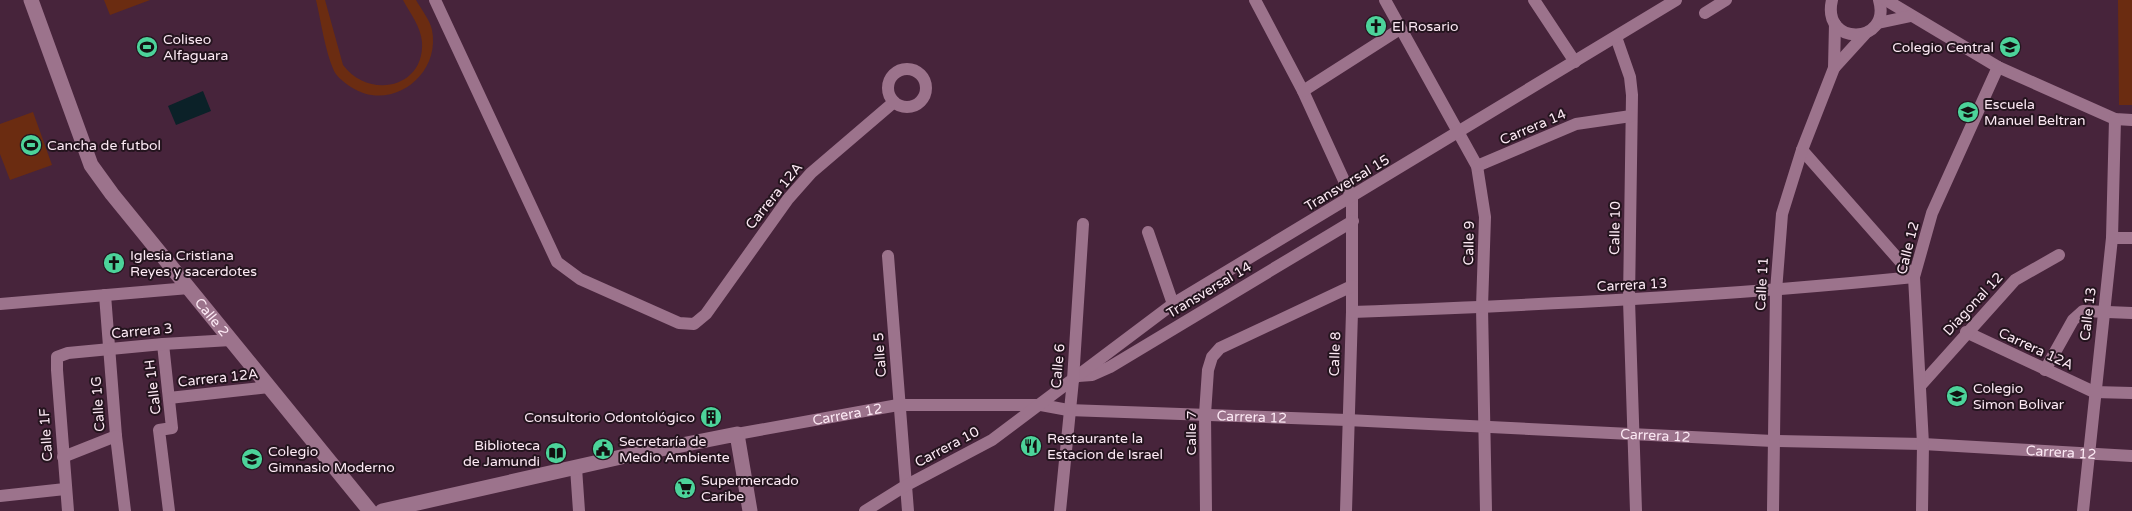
<svg xmlns="http://www.w3.org/2000/svg" width="2132" height="511" font-family="'Varela Round',sans-serif">
	<style>
		.green { fill: #6b2c11 }
		.water { fill: #0b2128 }
		.lines { fill: none; stroke-linecap: round; stroke-linejoin: round }
		.minor { stroke: #9c738c; stroke-width: 12 }
		.secondary { stroke: #9c738c; stroke-width: 15 }
		.labels { text-anchor: middle; dominant-baseline: central; stroke-width: 4; stroke-linejoin: round; paint-order: stroke }
		.poi-label { font-size: 14px; fill: #fce9f4; stroke: #24141e; text-anchor: start }
		.street-label { font-size: 14px; fill: #fce9f4; stroke: #24141e }
	</style>
	<rect width="100%" height="100%" fill="#47243b"/>
	<g class="green">
		<polygon points="104,0 150,0 110,15"/>
		<path d="M316,0H325L343,65C369,100 425,88 422,42C421,27 410,13 403,0H416C421,9 430,20 432,30C441,76 390,113 351,87C345,83 337,77 334,71C325,51 321,21 316,0Z"/>
		<polygon points="2118,0 2132,0 2132,105 2119,105"/>
		<polygon points="33,112 52,165 10,180 0,154 0,124"/>
	</g>
	<polygon class="water" points="203,91 211,111 176,125 168,106"/>
	<g class="lines">
		<g class="minor">
			<polyline points="435,0 557,262 580,279 679,323 694,324 706,314 788,199 811,173 894,102"/>
			<polyline points="1255,0 1303,91 1352,198 1352,312 1346,511"/>
			<polyline points="1385,0 1477,166 1485,217 1482,307 1486,511"/>
			<polyline points="1534,0 1575,62"/>
			<path d="M1832,0C1821,47 1892,45 1879,0"/>
			<polyline points="1886,0 1998,67 2115,119 2132,120"/>
			<polyline points="1705,13 1726,0"/>
			<polyline points="1878,23 1911,16"/>
			<polyline points="1616,37 1630,77 1632,95 1629,300 1636,511"/>
			<polyline points="1834,68 1865,34"/>
			<circle cx="907" cy="88" r="19"/>
			<polyline points="1303,91 1400,29"/>
			<polyline points="1802,150 1914,277"/>
			<polyline points="1477,166 1576,124 1631,116"/>
			<polyline points="1148,232 1173,304"/>
			<polyline points="2112,238 2132,238"/>
			<polyline points="888,256 908,511"/>
			<polyline points="105,295 116,436 125,511"/>
			<polyline points="0,304 189,288"/>
			<path d="M1352,312C1540,305 1727,296 1914,277"/>
			<polyline points="1966,332 2094,392 2132,393"/>
			<polyline points="163,344 172,428 159,430 169,511"/>
			<polyline points="2045,370 2073,320 2083,311 2132,313"/>
			<polyline points="1078,376 1092,375 1110,367 1353,221"/>
			<polyline points="1920,386 2015,280 2059,255"/>
			<polyline points="169,398 269,387"/>
			<path id="s1" d="M737,434L898,405H1041L1068,410L1347,420L1773,441L1923,444L2132,456"/>
			<polyline points="63,457 116,436"/>
			<polyline points="576,468 579,511"/>
			<polyline points="0,496 65,489"/>
			<polyline points="68,511 57,370 57,357 68,353 163,344 231,340"/>
			<polyline points="865,511 905,486 992,440 1173,304 1676,0"/>
			<polyline points="1060,511 1073,380 1083,224"/>
			<polyline points="1206,511 1205,414 1208,370 1212,357 1220,348 1352,286"/>
			<polyline points="1773,511 1776,291 1782,214 1802,150 1834,68 1835,24"/>
			<polyline points="1922,511 1923,444 1914,277 1932,213 1998,67"/>
			<polyline points="2083,511 2112,238 2115,119"/>
		</g>
		<g class="secondary">
			<path id="s2" d="M31,0L91,165L112,194L370,511"/>
			<polyline points="382,511 621,457 737,434 750,511"/>
		</g>
	</g>
	<defs>
		<g id="church-disc" transform="scale(1.125)"><circle r="9.5" fill="#4cd39a" stroke="#24141e"/><path d="M-1.2-6h2.4v3.5h3.3v2.4h-3.3V6h-2.4V-.1h-3.3v-2.4h3.3Z" fill="#111"/></g>
		<g id="stadium-disc" transform="scale(1.125)"><circle r="9.5" fill="#4cd39a" stroke="#24141e"/><path d="M0-5a6.5 5 0 1 0 0 10a6.5 5 0 1 0 0-10ZM-3.5-1.8h7v3.6h-7Z" fill="#111"/></g>
		<g id="school-disc" transform="scale(1.125)"><circle r="9.5" fill="#4cd39a" stroke="#24141e"/><path d="M0-5L7-2L0 1L-7-2ZM-4 1L0 2.5L4 1V4Q0 6-4 4Z" fill="#111"/></g>
		<g id="building-disc" transform="scale(1.125)"><circle r="9.5" fill="#4cd39a" stroke="#24141e"/><path d="M-4-6H4V6H1V3H-1V6H-4ZM-2.5-4.3h1.7v1.8h-1.7ZM.8-4.3h1.7v1.8H.8ZM-2.5-1h1.7V.8h-1.7ZM.8-1h1.7V.8H.8Z" fill="#111"/></g>
		<g id="restaurant-disc" transform="scale(1.125)"><circle r="9.5" fill="#4cd39a" stroke="#24141e"/><path d="M-5-6h1v4h1v-4h1v4h1v-4h1v5L-1.5 .5V6h-2V.5L-5-1ZM5-6V6H3V1.5H1.5Q1.5-4 5-6Z" fill="#111"/></g>
		<g id="civic-disc" transform="scale(1.125)"><circle r="9.5" fill="#4cd39a" stroke="#24141e"/><path d="M-.6-6.5H3V-4.5H.6V-3L4-1V1h2V6H-6V1h2V-1L-.6-3ZM-1.2 2.5V6h2.4V2.5Z" fill="#111"/></g>
		<g id="library-disc" transform="scale(1.125)"><circle r="9.5" fill="#4cd39a" stroke="#24141e"/><path d="M-6-4Q-3-5.5-.7-3.5V5Q-3 3-6 4ZM6-4Q3-5.5 .7-3.5V5Q3 3 6 4Z" fill="#111"/></g>
		<g id="supermarket-disc" transform="scale(1.125)"><circle r="9.5" fill="#4cd39a" stroke="#24141e"/><path d="M-6-5.5h2.5l.6 2H6L4.5 2H-2.5L-4.4-4H-6ZM-1.5 3.2a1.3 1.3 0 1 0 .1 0ZM3 3.2a1.3 1.3 0 1 0 .1 0Z" fill="#111"/></g>
	</defs>
	<g fill-rule="evenodd">
		<use href="#church-disc" x="1376" y="26"/>
		<use href="#stadium-disc" x="147" y="47"/>
		<use href="#school-disc" x="2010" y="47"/>
		<use href="#school-disc" x="1968" y="112"/>
		<use href="#stadium-disc" x="31" y="145"/>
		<use href="#church-disc" x="114" y="263"/>
		<use href="#school-disc" x="1957" y="396"/>
		<use href="#building-disc" x="711" y="417"/>
		<use href="#restaurant-disc" x="1031" y="446"/>
		<use href="#civic-disc" x="603" y="449"/>
		<use href="#library-disc" x="556" y="453"/>
		<use href="#school-disc" x="252" y="459"/>
		<use href="#supermarket-disc" x="685" y="488"/>
	</g>
	<g class="labels">
		<g class="poi-label">
			<text x="1392" y="26">El Rosario</text>
			<text x="163" y="39">Coliseo<tspan x="163" dy="16">Alfaguara</tspan></text>
			<text x="1994" y="47" text-anchor="end">Colegio Central</text>
			<text x="1984" y="104">Escuela<tspan x="1984" dy="16">Manuel Beltran</tspan></text>
			<text x="47" y="145">Cancha de futbol</text>
			<text x="130" y="255">Iglesia Cristiana<tspan x="130" dy="16">Reyes y sacerdotes</tspan></text>
			<text x="1973" y="388">Colegio<tspan x="1973" dy="16">Simon Bolivar</tspan></text>
			<text x="695" y="417" text-anchor="end">Consultorio Odontológico</text>
			<text x="1047" y="438">Restaurante la<tspan x="1047" dy="16">Estacion de Israel</tspan></text>
			<text x="619" y="441">Secretaría de<tspan x="619" dy="16">Medio Ambiente</tspan></text>
			<text x="540" y="445" text-anchor="end">Biblioteca<tspan x="540" dy="16">de Jamundi</tspan></text>
			<text x="268" y="451">Colegio<tspan x="268" dy="16">Gimnasio Moderno</tspan></text>
			<text x="701" y="480">Supermercado<tspan x="701" dy="16">Caribe</tspan></text>
		</g>
		<g class="street-label">
			<text transform="translate(1533 127) rotate(-23)">Carrera 14</text>
			<text transform="translate(1347 183) rotate(-31)">Transversal 15</text>
			<text transform="translate(774 196) rotate(-51)">Carrera 12A</text>
			<text transform="translate(1615 228) rotate(-89)">Calle 10</text>
			<text transform="translate(1469 243) rotate(-89)">Calle 9</text>
			<text transform="translate(1908 248) rotate(-76)">Calle 12</text>
			<text transform="translate(1762 284) rotate(-87)">Calle 11</text>
			<text transform="translate(1632 285) rotate(-3)">Carrera 13</text>
			<text transform="translate(1209 290) rotate(-31)">Transversal 14</text>
			<text transform="translate(1973 304) rotate(-47)">Diagonal 12</text>
			<text transform="translate(2088 314) rotate(-83)">Calle 13</text>
			<text stroke="none"><textPath href="#s2" startOffset="370">Calle 2</textPath></text>
			<text transform="translate(142 331) rotate(-5)">Carrera 3</text>
			<text transform="translate(2036 349) rotate(25)">Carrera 12A</text>
			<text transform="translate(1335 354) rotate(-88)">Calle 8</text>
			<text transform="translate(880 355) rotate(-94)">Calle 5</text>
			<text transform="translate(1058 366) rotate(-85)">Calle 6</text>
			<text transform="translate(218 378) rotate(-6)">Carrera 12A</text>
			<text transform="translate(153 387) rotate(-97)">Calle 1H</text>
			<text transform="translate(98 404) rotate(-94)">Calle 1G</text>
			<text stroke="none"><textPath href="#s1" startOffset="112">Carrera 12</textPath></text>
			<text stroke="none"><textPath href="#s1" startOffset="518">Carrera 12</textPath></text>
			<text transform="translate(1191 433) rotate(-90)">Calle 7</text>
			<text transform="translate(46 435) rotate(-94)">Calle 1F</text>
			<text stroke="none"><textPath href="#s1" startOffset="922">Carrera 12</textPath></text>
			<text transform="translate(947 447) rotate(-28)">Carrera 10</text>
			<text stroke="none"><textPath href="#s1" startOffset="1328">Carrera 12</textPath></text>
		</g>
	</g>
</svg>
